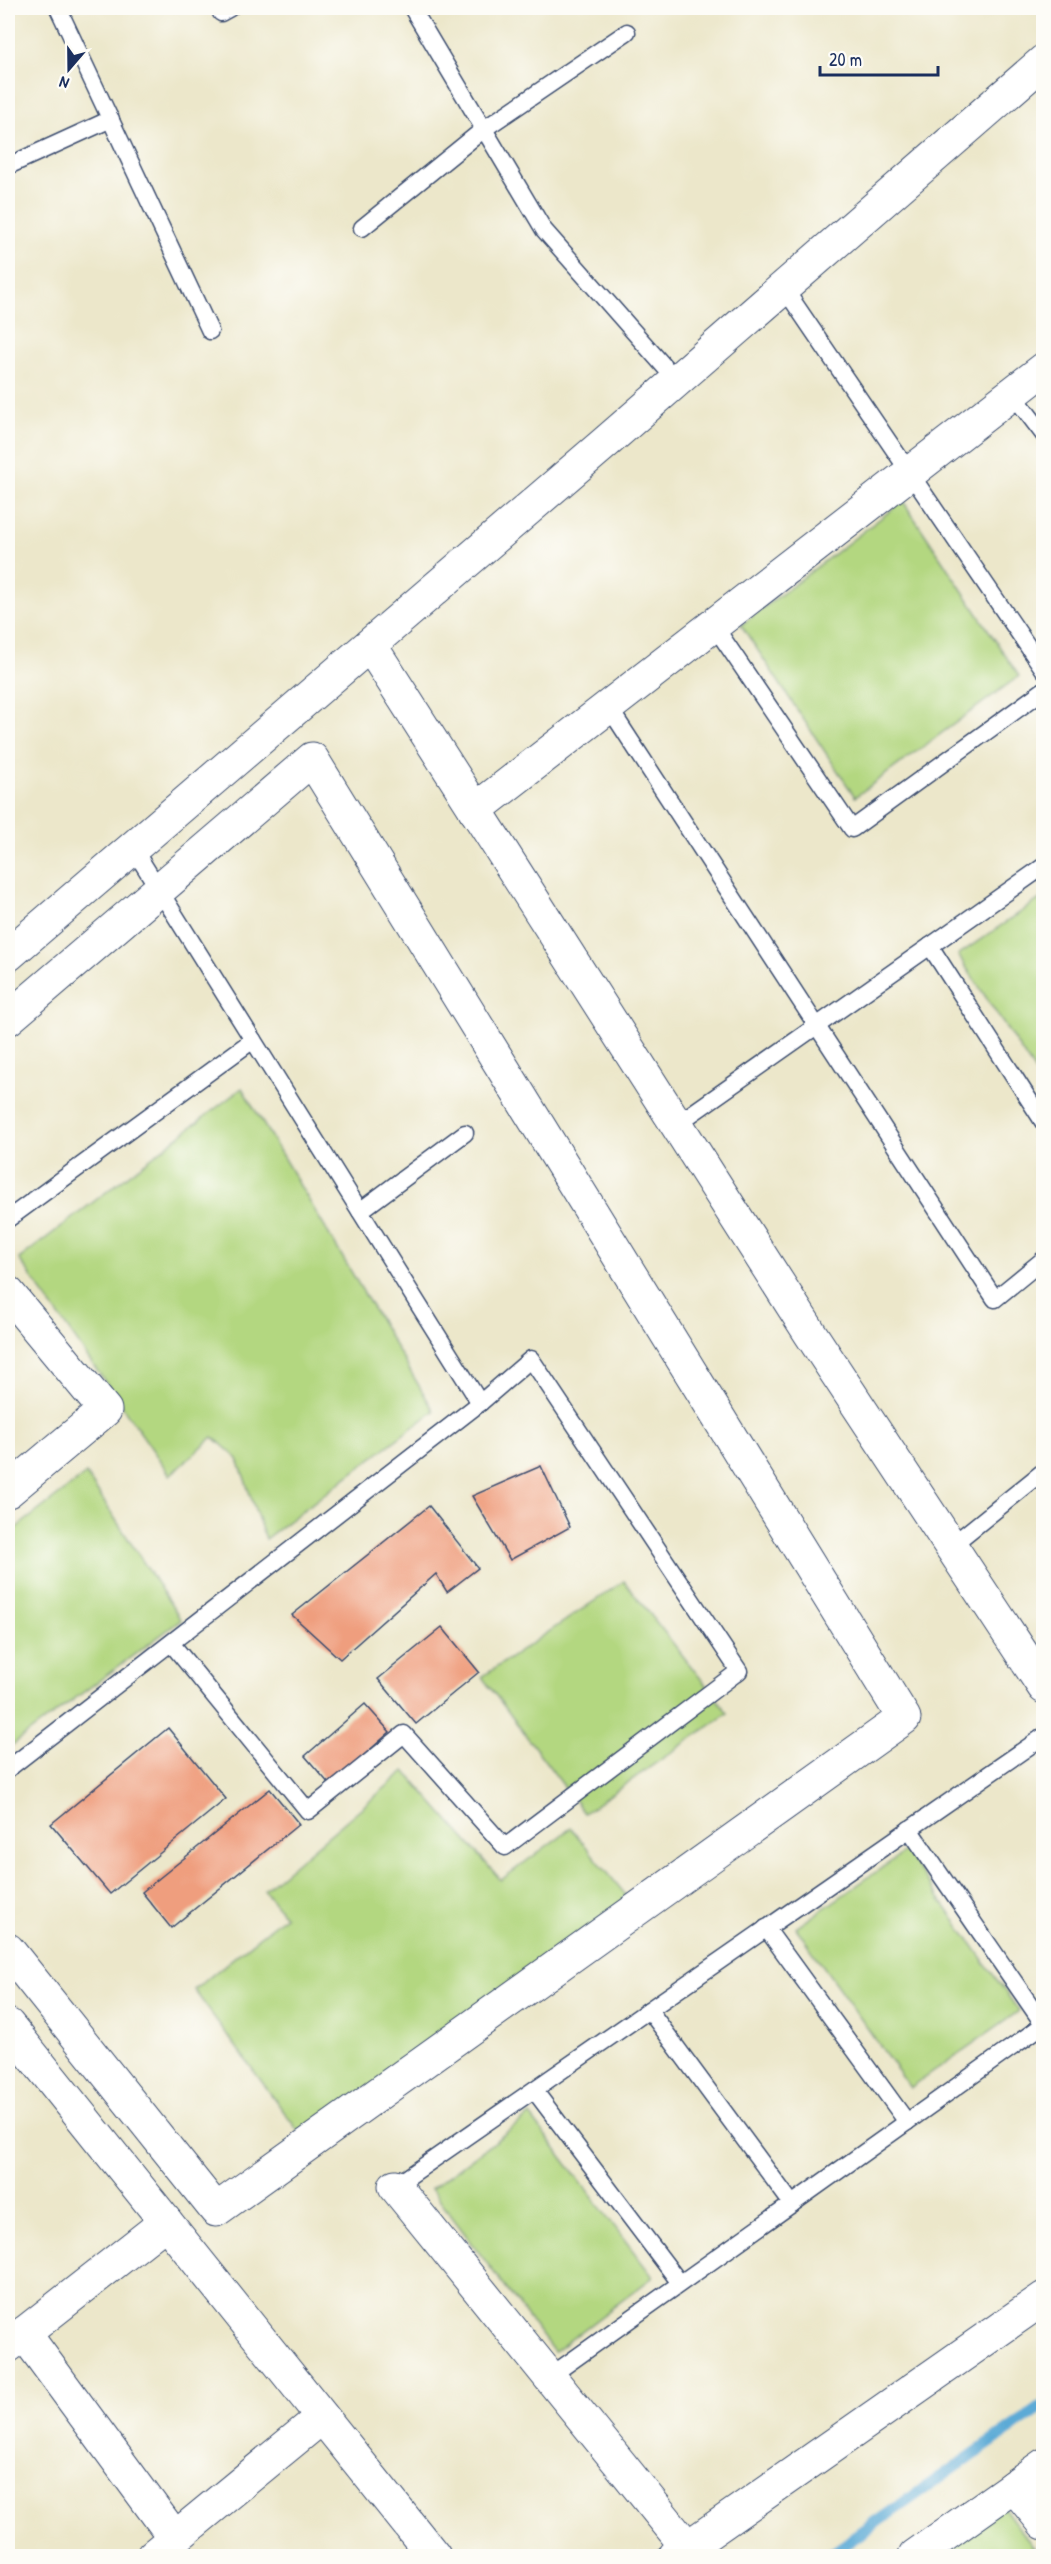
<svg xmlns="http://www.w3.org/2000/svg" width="1051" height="2564" font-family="'Patrick Hand',sans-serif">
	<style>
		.green { fill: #b3d780; stroke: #67836f; stroke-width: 1.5 }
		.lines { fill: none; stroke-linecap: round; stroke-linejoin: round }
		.stream { stroke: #5caad6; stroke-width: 12 }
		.building { fill: #ef9e7e }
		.service-casing { stroke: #3a4b6e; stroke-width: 19 }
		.minor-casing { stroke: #3a4b6e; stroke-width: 35 }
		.tertiary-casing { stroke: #3a4b6e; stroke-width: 35 }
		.service { stroke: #fff; stroke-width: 16 }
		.minor { stroke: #fff; stroke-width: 33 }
		.tertiary { stroke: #fff; stroke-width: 33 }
	</style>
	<rect width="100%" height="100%" fill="#fdfcf7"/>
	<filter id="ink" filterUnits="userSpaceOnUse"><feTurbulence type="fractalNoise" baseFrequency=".0167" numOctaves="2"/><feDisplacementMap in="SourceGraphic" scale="12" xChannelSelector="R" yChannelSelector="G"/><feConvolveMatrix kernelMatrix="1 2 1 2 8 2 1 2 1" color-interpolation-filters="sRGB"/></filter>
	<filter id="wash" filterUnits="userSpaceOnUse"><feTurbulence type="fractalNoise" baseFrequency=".008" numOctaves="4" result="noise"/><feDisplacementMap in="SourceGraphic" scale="24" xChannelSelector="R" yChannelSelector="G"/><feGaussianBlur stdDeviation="1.35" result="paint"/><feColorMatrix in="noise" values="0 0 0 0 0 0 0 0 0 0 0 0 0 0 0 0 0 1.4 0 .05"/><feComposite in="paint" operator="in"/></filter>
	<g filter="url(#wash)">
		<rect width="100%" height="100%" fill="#ece7ca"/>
		<g class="green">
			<polygon points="903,501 1019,676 855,797 741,625"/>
			<polygon points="1043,897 1043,1084 958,955"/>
			<polygon points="242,1088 434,1411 265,1539 238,1459 213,1437 170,1475 19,1259"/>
			<polygon points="86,1474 181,1620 8,1748 8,1534"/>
			<polygon points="624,1581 728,1713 584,1813 482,1677"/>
			<polygon points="405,1771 501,1880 571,1828 634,1905 304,2139 194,1990 285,1916 264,1890"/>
			<polygon points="906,1851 1019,2011 910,2088 796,1928"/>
			<polygon points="530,2115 653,2277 554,2352 431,2189"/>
			<polygon points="995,2496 1040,2556 912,2556"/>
		</g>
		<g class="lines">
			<polyline class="stream" points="828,2556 1044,2405"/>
		</g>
		<g id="blocks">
			<g class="building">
				<polygon points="541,1466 570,1527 510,1560 472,1496"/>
				<polygon points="429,1506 478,1568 447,1592 436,1574 340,1659 292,1615"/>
				<polygon points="442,1627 479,1672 416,1724 378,1679"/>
				<polygon points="365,1704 390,1732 330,1785 305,1756"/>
				<polygon points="168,1728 226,1799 110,1894 51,1824"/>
				<polygon points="270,1789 299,1824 171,1928 142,1892"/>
			</g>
		</g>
	</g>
	<g filter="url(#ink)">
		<use href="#blocks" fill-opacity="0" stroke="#3a4b6e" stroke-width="1.5"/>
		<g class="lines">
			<g class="service-casing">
				<g id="service">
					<polyline points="58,8 210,331"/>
					<polyline points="412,8 544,230 677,381"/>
					<polyline points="221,13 230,8"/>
					<polyline points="8,166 111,119"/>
					<polyline points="362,228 484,129 627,32"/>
					<polyline points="784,288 1044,670"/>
					<polyline points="1012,393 1044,435"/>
					<polyline points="713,624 852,829 1044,690"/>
					<polyline points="608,706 995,1299 1044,1259"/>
					<polyline points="133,848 480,1403"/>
					<polyline points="930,946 1044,1123"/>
					<polyline points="677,1124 1044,866"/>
					<polyline points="360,1211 465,1133"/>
					<polyline points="8,1219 253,1040"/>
					<polyline points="951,1546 1044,1471"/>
					<polyline points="8,1769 480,1403 531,1359 739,1671 505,1847 404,1734 308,1811 171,1643"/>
					<polyline points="909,1829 1044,2025"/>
					<polyline points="766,1928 907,2122"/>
					<polyline points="649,2010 792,2204"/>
					<polyline points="534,2090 680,2283"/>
					<polyline points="395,2186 1044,1736"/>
					<polyline points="549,2377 1043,2025"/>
				</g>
			</g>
			<g class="minor-casing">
				<g id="minor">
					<polyline points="370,645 810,1333 1044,1687"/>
					<polyline points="475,810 1044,369"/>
					<polyline points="8,1019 312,759 904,1718 216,2210 8,1950"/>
					<polyline points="8,1293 105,1410 8,1491"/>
					<polyline points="395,2186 688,2548"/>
					<polyline points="24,2333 175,2538"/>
					<polyline points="8,2346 166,2222"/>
					<polyline points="1014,2486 1044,2523"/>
					<polyline points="153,2556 322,2417"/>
					<polyline points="915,2556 1044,2465"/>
				</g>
			</g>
			<g class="tertiary-casing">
				<g id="tertiary">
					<polyline points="8,955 605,443 1044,61"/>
					<polyline points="8,2025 434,2556"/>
					<polyline points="675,2556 1044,2298"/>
				</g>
			</g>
			<use href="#service" class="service"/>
			<use href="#minor" class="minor"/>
			<use href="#tertiary" class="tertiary"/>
		</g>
	</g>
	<rect width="1051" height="2564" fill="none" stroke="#fdfcf7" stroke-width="30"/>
	<g transform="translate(69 69) rotate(200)" stroke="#fdfcf7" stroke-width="4.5" paint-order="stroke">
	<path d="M0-4.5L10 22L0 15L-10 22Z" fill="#1b2f5e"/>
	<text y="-9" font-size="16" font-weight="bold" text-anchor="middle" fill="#1b2f5e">N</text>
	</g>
	<path d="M820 66v9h118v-9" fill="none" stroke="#1b2f5e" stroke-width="3"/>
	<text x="829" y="66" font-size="18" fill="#1b2f5e" stroke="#fdfcf7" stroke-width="4.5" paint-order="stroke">20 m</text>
</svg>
